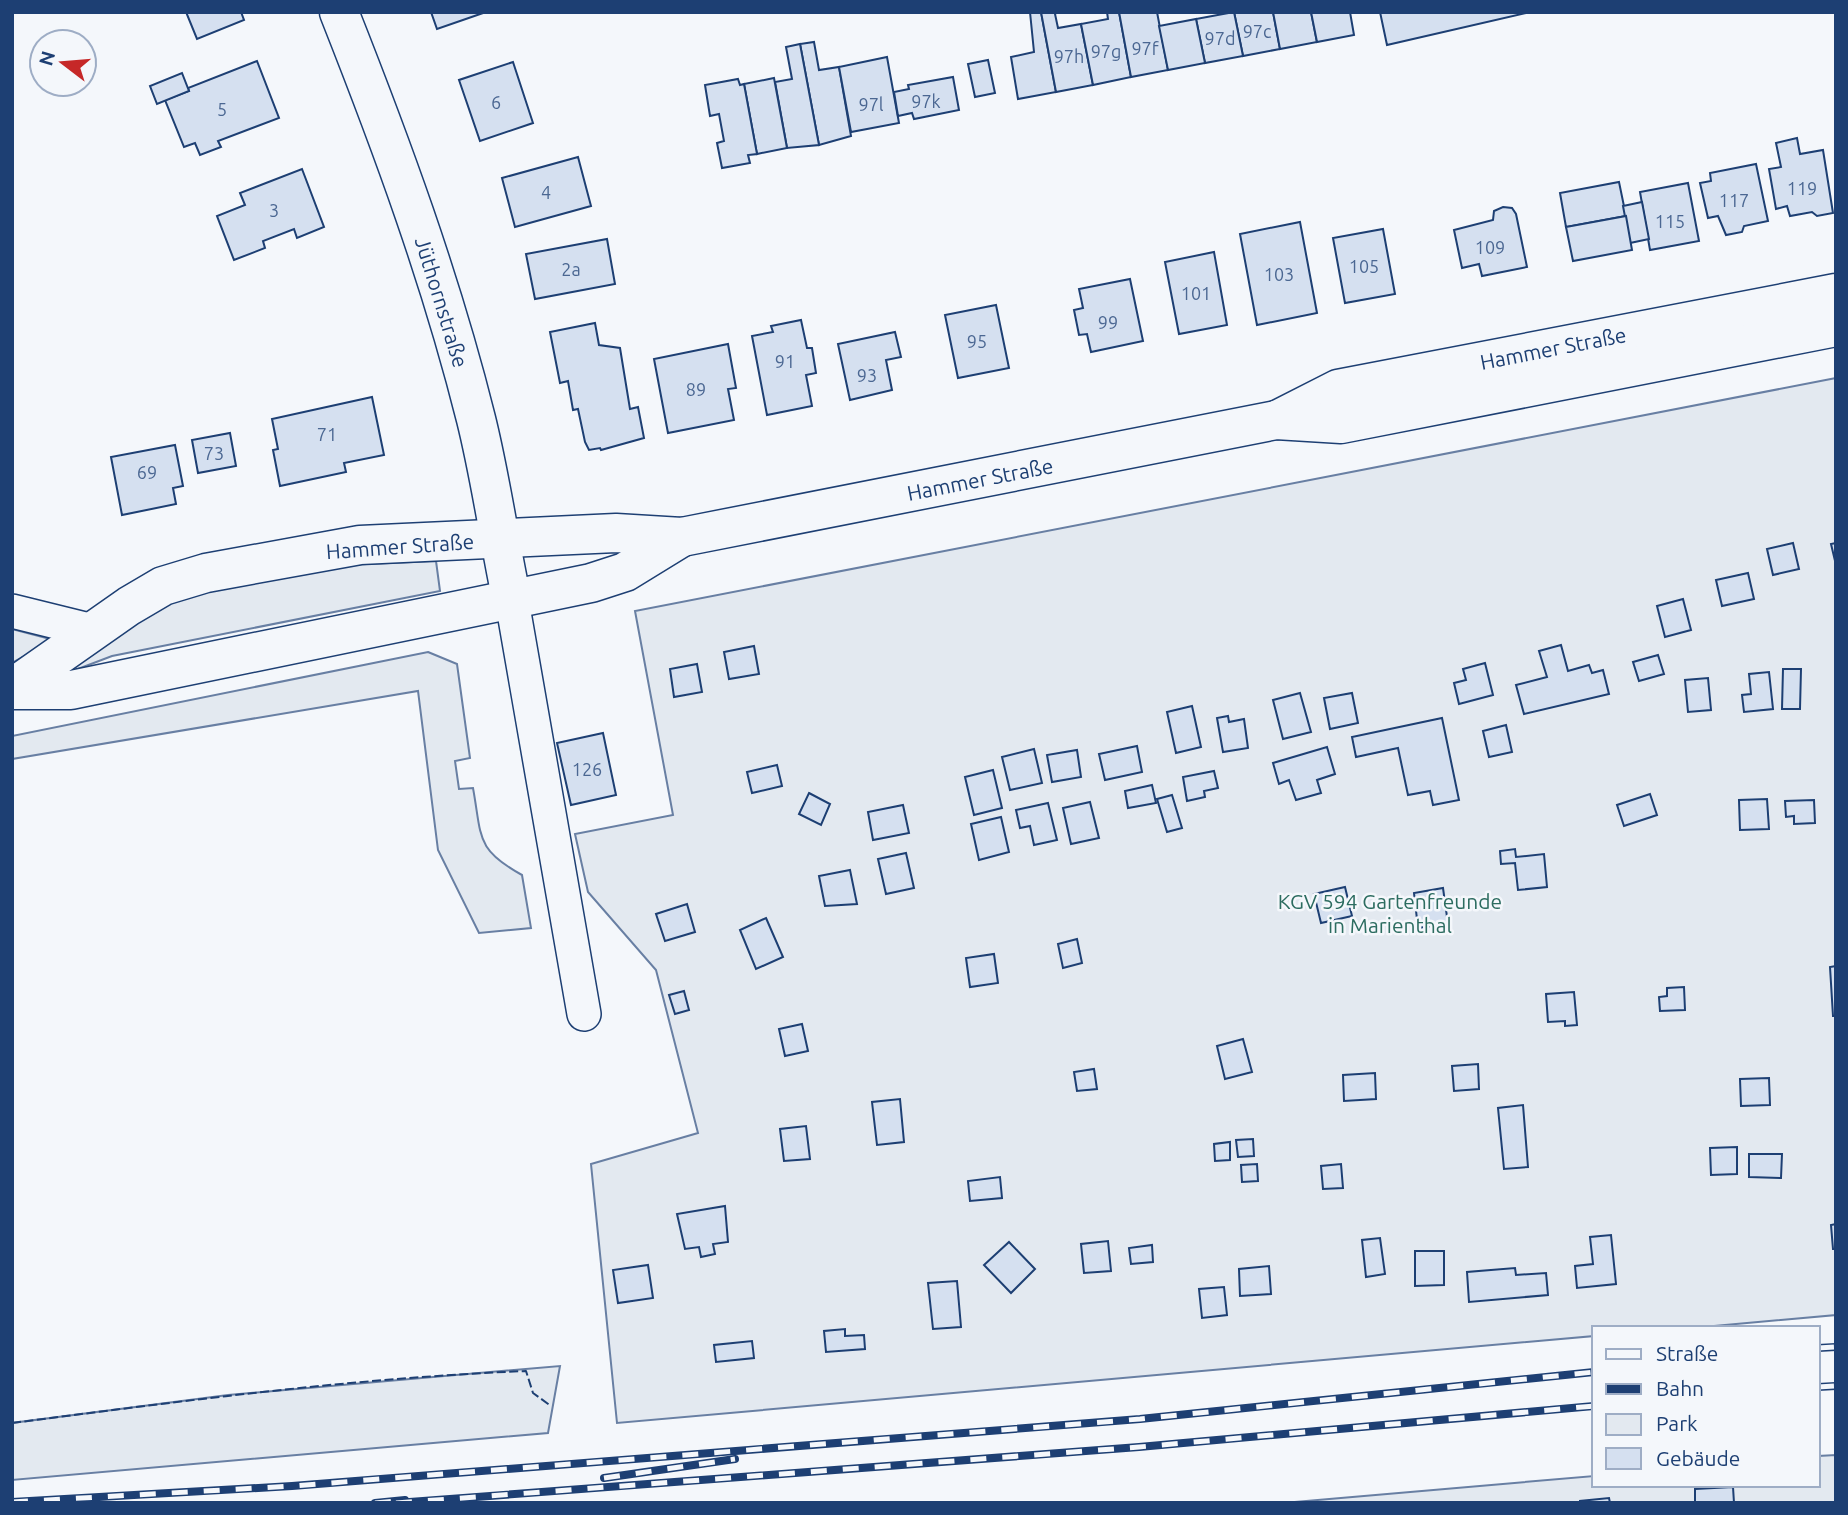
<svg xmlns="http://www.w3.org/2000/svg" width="1848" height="1515" font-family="Ubuntu,sans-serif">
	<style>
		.green { fill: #e3e9f0; stroke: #687fa3; stroke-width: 2 }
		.building { fill: #d5e0f0; stroke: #1d3f73; stroke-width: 2 }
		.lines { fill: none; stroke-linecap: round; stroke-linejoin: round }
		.street-casing { stroke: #1d3f73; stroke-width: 36 }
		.secondary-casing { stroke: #1d3f73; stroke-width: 41 }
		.street { stroke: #f4f7fb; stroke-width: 33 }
		.secondary { stroke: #f4f7fb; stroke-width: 38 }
		.rail-casing { stroke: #1d3f73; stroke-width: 8 }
		.rail { stroke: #f4f7fb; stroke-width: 5; stroke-dasharray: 16; stroke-linecap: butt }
		.fence { stroke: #1d3f73; stroke-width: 2; stroke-dasharray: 9 3.5; stroke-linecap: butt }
		.labels { text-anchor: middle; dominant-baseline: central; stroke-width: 5; stroke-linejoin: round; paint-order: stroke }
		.number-label { font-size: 18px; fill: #4b6792 }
		.street-label { font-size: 21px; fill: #1d3f73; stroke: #f4f7fb }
		.park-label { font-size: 21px; fill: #2c6c60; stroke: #f4f7fb }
	</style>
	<rect width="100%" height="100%" fill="#f4f7fb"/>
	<g class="green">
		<polygon points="1836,378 1836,1315 1692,1328 1594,1328 1594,1336 617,1423 591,1164 698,1133 656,970 588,892 575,834 673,815 635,611"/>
		<polygon points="436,561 440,591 112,656 70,672 70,665 166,600 321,566"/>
		<polygon points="12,629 54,640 12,663"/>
		<path d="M428,652L457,664L470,758L455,761L459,789L473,788C482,837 475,849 522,875L531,928L479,933L438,850L418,691L12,759V736Z"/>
		<polygon points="560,1366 548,1433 12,1480 12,1423 228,1395"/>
		<polygon points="1836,1455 1836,1503 1283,1503 1594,1476 1594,1485 1818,1485 1818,1456"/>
	</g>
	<g class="building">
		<polygon points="186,12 241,12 244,20 197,39"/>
		<polygon points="431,12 486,12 437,29"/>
		<polygon points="1030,12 1041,12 1056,92 1018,99 1011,57 1034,52"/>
		<polygon points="1041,12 1058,12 1055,14 1058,28 1081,24 1093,85 1056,92"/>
		<polygon points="1107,12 1119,12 1131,77 1093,85 1081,24 1108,19"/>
		<polygon points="1119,12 1157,12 1168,70 1131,77"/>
		<polygon points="1234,12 1273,12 1280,49 1243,56"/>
		<polygon points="1234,12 1243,56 1205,63 1196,19"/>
		<polygon points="1273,12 1311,12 1317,42 1280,49"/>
		<polygon points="1311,12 1350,12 1354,35 1317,42"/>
		<polygon points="1380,12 1530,12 1387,45"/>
		<polygon points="1196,19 1205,63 1168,70 1159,26"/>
		<polygon points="814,42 819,70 839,67 851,136 819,145 800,44"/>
		<polygon points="800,44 819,145 787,148 775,82 792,79 786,47"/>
		<polygon points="887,57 899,123 851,132 839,67"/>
		<polygon points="988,60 995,93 975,97 968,64"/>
		<polygon points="257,61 279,118 218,141 221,147 200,155 195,143 184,147 165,100 189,91 188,88"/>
		<polygon points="513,62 533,123 480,141 459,80"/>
		<polygon points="182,73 189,91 157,104 150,86"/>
		<polygon points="953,77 959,110 914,119 912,113 898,116 894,92 909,89 908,85"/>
		<polygon points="774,78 787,148 757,154 744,84"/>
		<polygon points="738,79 740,85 744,84 757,154 748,155 750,163 722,168 717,143 724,141 719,114 710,116 705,85"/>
		<polygon points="1797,138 1800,154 1823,150 1833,213 1817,216 1812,212 1790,216 1787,206 1776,209 1769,169 1781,167 1776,143"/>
		<polygon points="578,157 591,206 515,227 502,178"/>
		<polygon points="1756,164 1768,221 1744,226 1742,232 1726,235 1718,216 1708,218 1700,183 1711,181 1710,173"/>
		<polygon points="302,169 324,227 297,238 294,229 263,241 265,248 234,260 217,216 245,205 240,193"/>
		<polygon points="1619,182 1626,216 1566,227 1560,193"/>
		<polygon points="1688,183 1699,241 1650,250 1640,192"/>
		<polygon points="1642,202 1649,239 1630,243 1623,206"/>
		<polygon points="1503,207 1512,208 1516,214 1527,267 1482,276 1479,264 1462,268 1454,230 1493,220 1494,211"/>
		<polygon points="1626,216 1632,250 1573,261 1566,227"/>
		<polygon points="1300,222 1317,313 1257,325 1240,234"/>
		<polygon points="1383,229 1395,294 1345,303 1333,238"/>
		<polygon points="607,239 615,284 535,299 526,254"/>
		<polygon points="1214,252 1227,325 1179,334 1165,262"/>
		<polygon points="1130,279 1143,341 1091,352 1087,334 1079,335 1074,310 1083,308 1079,289"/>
		<polygon points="996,305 1009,368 958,378 945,315"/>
		<polygon points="801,320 807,348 812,348 816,373 806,375 812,406 767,415 752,336 773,332 771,326"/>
		<polygon points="595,323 599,345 620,348 630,409 638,407 644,438 601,450 600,448 589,450 585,442 578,409 573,410 568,381 560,383 550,332"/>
		<polygon points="895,332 901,357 886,360 892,390 850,400 838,344"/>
		<polygon points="728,344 736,388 728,389 734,420 668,433 654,359"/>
		<polygon points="372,397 384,455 344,463 346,472 280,486 273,450 278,449 272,419"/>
		<polygon points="230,433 236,466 198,473 192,440"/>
		<polygon points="175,445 183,486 173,488 176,504 122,515 111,457"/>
		<polygon points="1793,543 1799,569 1773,575 1767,549"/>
		<polygon points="1836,543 1836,565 1831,544"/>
		<polygon points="1748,573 1754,599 1722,606 1716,580"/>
		<polygon points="1683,599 1691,630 1665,637 1657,606"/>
		<polygon points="1561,645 1568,671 1589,665 1592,673 1603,670 1609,694 1524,714 1516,685 1547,677 1539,651"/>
		<polygon points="754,646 759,674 729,679 724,652"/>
		<polygon points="1658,655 1664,674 1639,681 1633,662"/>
		<polygon points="1485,663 1493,695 1459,704 1454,683 1466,680 1463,669"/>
		<polygon points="697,664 702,692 674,697 670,669"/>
		<polygon points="1783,669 1801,669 1800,709 1782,709"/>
		<polygon points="1769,672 1773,709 1744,712 1742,695 1751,694 1749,674"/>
		<polygon points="1708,678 1711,710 1688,712 1685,680"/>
		<polygon points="1300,693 1311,732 1283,739 1273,700"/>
		<polygon points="1352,693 1358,723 1330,729 1324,698"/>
		<polygon points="1192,706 1201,747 1176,753 1167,712"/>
		<polygon points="1228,716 1229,722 1244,719 1248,748 1223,752 1217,718"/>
		<polygon points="1442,718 1459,800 1433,805 1430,791 1408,795 1398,748 1356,757 1352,737"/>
		<polygon points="1506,725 1512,752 1489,757 1483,731"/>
		<polygon points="603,733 616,795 571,805 557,743"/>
		<polygon points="1137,746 1142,772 1105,780 1099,754"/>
		<polygon points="1327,747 1335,774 1317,780 1321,793 1296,800 1289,780 1279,784 1273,763"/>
		<polygon points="1034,749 1042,783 1010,790 1002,757"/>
		<polygon points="1077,750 1081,777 1052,782 1047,755"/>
		<polygon points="777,765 782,786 752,793 747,772"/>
		<polygon points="993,770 1002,808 974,815 965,777"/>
		<polygon points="1214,771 1218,788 1204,791 1205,797 1187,801 1183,777"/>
		<polygon points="1152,785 1156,803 1128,808 1125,791"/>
		<polygon points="809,793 830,804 821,825 799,814"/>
		<polygon points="1650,794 1657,815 1624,826 1617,805"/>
		<polygon points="1172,795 1182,828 1167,832 1157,799"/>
		<polygon points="1767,799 1769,829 1740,830 1739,800"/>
		<polygon points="1814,800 1815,823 1794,824 1794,816 1786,817 1785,801"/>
		<polygon points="1090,802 1099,838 1071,844 1063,808"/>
		<polygon points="1048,803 1057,840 1034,845 1030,826 1020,828 1016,810"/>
		<polygon points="903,805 909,833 873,840 868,812"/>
		<polygon points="1001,817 1009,852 979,860 971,824"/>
		<polygon points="1515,849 1516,857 1544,854 1547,887 1518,890 1515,863 1501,864 1500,851"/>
		<polygon points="906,853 914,888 886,894 878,859"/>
		<polygon points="850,870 857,904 825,906 819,876"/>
		<polygon points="1345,887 1352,916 1321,923 1314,894"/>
		<polygon points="1443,888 1448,924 1418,928 1414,893"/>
		<polygon points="687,904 695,932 665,941 656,914"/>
		<polygon points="766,918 783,957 756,969 740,930"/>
		<polygon points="1077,939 1082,963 1063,968 1058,944"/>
		<polygon points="994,954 998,983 970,987 966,958"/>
		<polygon points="1836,966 1836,1016 1833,1016 1830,967"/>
		<polygon points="1684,987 1685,1010 1660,1011 1659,997 1667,996 1667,988"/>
		<polygon points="684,991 689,1010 675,1014 669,995"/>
		<polygon points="1574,992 1577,1025 1565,1026 1565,1021 1548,1022 1546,994"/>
		<polygon points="802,1024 808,1051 785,1056 779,1029"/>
		<polygon points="1243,1039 1252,1072 1225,1079 1217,1046"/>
		<polygon points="1478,1064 1479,1089 1454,1091 1452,1066"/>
		<polygon points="1094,1069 1097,1089 1077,1091 1074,1072"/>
		<polygon points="1375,1073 1376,1099 1344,1101 1343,1075"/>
		<polygon points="1769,1078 1770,1105 1741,1106 1740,1079"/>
		<polygon points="900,1099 904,1142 877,1145 872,1102"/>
		<polygon points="1523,1105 1528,1167 1504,1169 1498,1108"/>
		<polygon points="806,1126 810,1159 784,1161 780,1129"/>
		<polygon points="1253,1139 1254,1156 1238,1157 1236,1140"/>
		<polygon points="1230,1142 1230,1160 1215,1161 1214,1144"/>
		<polygon points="1737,1147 1737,1174 1711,1175 1710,1148"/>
		<polygon points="1749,1154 1782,1154 1781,1178 1749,1177"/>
		<polygon points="1257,1164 1258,1181 1242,1182 1241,1165"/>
		<polygon points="1341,1164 1343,1188 1323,1189 1321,1166"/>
		<polygon points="1000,1177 1002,1198 970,1201 968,1181"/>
		<polygon points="725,1206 728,1242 713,1244 715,1254 701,1257 699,1247 685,1249 677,1214"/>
		<polygon points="1836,1224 1836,1249 1833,1249 1831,1225"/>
		<polygon points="1611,1235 1616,1284 1577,1288 1575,1266 1593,1264 1590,1237"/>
		<polygon points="1380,1238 1385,1274 1366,1277 1362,1240"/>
		<polygon points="1108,1241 1111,1271 1084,1273 1081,1244"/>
		<polygon points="1009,1242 1035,1269 1011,1293 984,1265"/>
		<polygon points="1152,1245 1153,1262 1131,1264 1129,1248"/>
		<polygon points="1415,1251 1444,1251 1444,1285 1415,1286"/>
		<polygon points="648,1265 653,1298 618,1303 613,1270"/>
		<polygon points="1269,1266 1271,1294 1240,1296 1239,1269"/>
		<polygon points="1515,1268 1516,1275 1546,1273 1548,1295 1469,1302 1467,1272"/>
		<polygon points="957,1281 961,1327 933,1329 928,1283"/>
		<polygon points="1224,1287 1227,1315 1202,1318 1199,1289"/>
		<polygon points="845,1329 845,1336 864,1335 865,1349 826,1352 824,1331"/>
		<polygon points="752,1341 754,1358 716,1362 714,1345"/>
		<polygon points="1733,1487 1734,1503 1695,1503 1695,1489"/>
		<polygon points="1609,1498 1610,1503 1580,1503 1580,1501"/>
	</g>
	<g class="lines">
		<g class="street-casing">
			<g id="street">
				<polyline points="512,601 584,1014"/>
				<polyline points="12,611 93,631"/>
			</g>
		</g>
		<g class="secondary-casing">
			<g id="secondary">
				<path d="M339,12C392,146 441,279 476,419C491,479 499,540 512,601"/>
				<polyline points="1277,420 1338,389 1836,293"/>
				<polyline points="12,688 129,606 163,586 206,573 360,545 616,533 682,537 1276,420 1341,424 1836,327"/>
				<polyline points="12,690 71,690 591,583 625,572 682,537"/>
			</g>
		</g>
		<use href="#street" class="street"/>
		<use href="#secondary" class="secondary"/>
		<g class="rail-casing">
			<g id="rail">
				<polyline points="1818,1348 1836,1347"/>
				<polyline points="1818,1387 1836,1386"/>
				<polyline points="604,1478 735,1459"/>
				<polyline points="12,1502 292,1486 1140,1419 1594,1372"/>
				<polyline points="375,1503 405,1500"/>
				<polyline points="396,1503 1139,1447 1594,1406"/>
			</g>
		</g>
		<use href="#rail" class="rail"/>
		<path class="fence" d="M12,1423C183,1401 353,1378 526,1371L533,1393L551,1406"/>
	</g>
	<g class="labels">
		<g class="number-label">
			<text x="1257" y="31">97c</text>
			<text x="1220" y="38">97d</text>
			<text x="1145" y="48">97f</text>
			<text x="1106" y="51">97g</text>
			<text x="1069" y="56">97h</text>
			<text x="926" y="101">97k</text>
			<text x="496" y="102">6</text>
			<text x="871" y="104">97l</text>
			<text x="222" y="109">5</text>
			<text x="1802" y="188">119</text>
			<text x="546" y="192">4</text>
			<text x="1734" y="200">117</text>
			<text x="274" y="210">3</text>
			<text x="1670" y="221">115</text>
			<text x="1490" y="247">109</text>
			<text x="1364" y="266">105</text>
			<text x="571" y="269">2a</text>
			<text x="1279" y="274">103</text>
			<text x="1196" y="293">101</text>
			<text x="1108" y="322">99</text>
			<text x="977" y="341">95</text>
			<text x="785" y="361">91</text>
			<text x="867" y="375">93</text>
			<text x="696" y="389">89</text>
			<text x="327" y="434">71</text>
			<text x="214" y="453">73</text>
			<text x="147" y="472">69</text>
			<text x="587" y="769">126</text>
		</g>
		<g class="street-label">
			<text transform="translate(442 302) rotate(73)">Jüthornstraße</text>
			<text transform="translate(1553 348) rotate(-11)">Hammer Straße</text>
			<text transform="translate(980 479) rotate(-11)">Hammer Straße</text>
			<text transform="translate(400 546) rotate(-4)">Hammer Straße</text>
		</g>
		<g class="park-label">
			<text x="1390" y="901">KGV 594 Gartenfreunde<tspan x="1390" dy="24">in Marienthal</tspan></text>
		</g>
	</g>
	<rect width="1848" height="1515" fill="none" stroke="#1d3f73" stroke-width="28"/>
	<rect x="1592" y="1326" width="228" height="161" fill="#f4f7fb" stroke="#9eadc5" stroke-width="2"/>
	<rect x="1606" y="1349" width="35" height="10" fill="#f4f7fb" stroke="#9eadc5" stroke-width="2"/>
	<text x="1656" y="1361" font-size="21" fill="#1d3f73">Straße</text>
	<rect x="1606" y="1384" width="35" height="10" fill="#1d3f73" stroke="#9eadc5" stroke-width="2"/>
	<text x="1656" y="1396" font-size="21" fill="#1d3f73">Bahn</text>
	<rect x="1606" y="1414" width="35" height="21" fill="#e3e9f0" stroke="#9eadc5" stroke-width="2"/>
	<text x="1656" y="1431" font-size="21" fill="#1d3f73">Park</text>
	<rect x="1606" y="1448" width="35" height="21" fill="#d5e0f0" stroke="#9eadc5" stroke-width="2"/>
	<text x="1656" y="1466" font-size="21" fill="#1d3f73">Gebäude</text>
	<g transform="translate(63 63) rotate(286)"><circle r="33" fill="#f4f7fb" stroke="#9eadc5" stroke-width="2"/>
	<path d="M0-5L12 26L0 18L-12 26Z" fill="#c62828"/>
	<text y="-10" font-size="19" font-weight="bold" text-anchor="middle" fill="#1d3f73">N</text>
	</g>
</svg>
